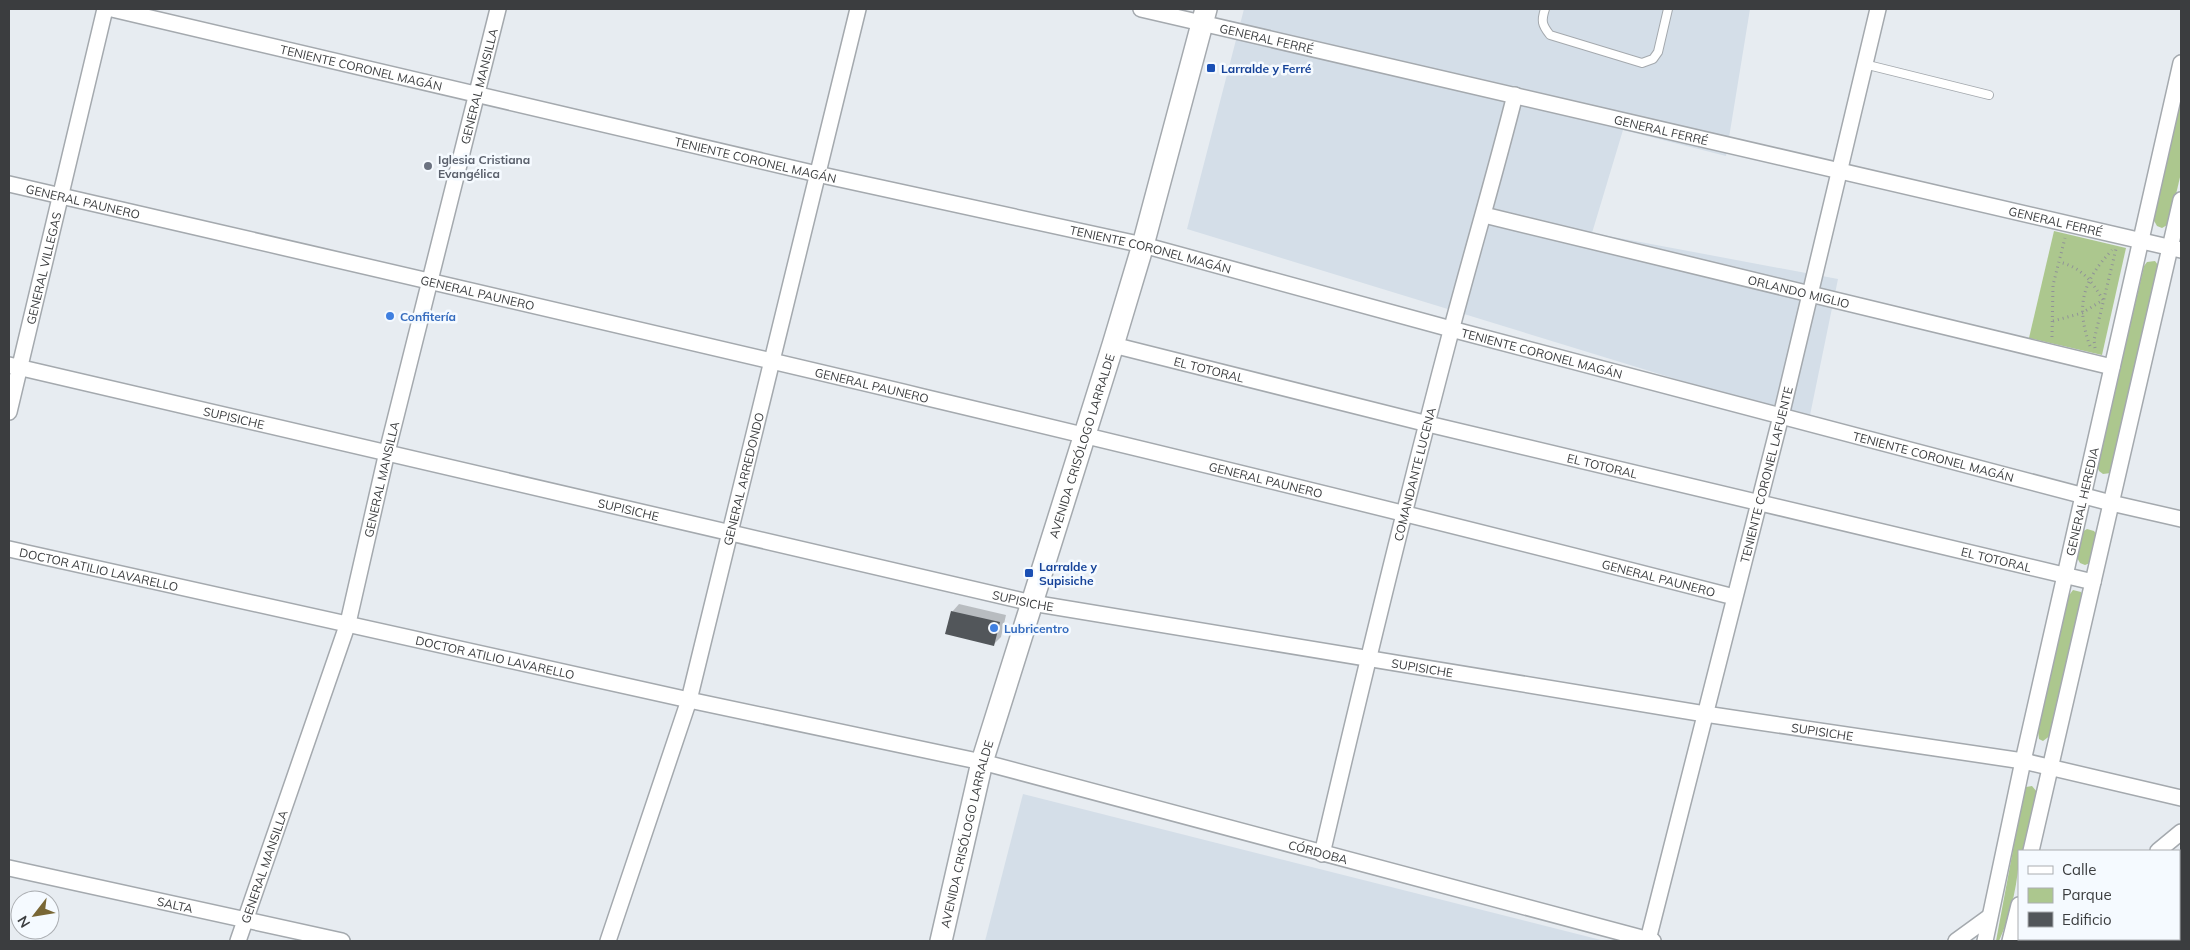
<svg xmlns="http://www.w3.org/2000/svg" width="2190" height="950" font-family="Mulish,sans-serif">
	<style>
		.built { fill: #d4dee8 }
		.green { fill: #acc78e }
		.shadow { fill: #0003 }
		.building { fill: #52565a }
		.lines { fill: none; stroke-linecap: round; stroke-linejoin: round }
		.service-casing { stroke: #a4a9ae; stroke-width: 10 }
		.minor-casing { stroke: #a4a9ae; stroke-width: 18 }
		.secondary-casing { stroke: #a4a9ae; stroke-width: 24 }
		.path { stroke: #909397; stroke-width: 3; stroke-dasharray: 1 4; stroke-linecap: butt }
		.service { stroke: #fff; stroke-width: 8 }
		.minor { stroke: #fff; stroke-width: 15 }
		.secondary { stroke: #fff; stroke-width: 21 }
		.transit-dot { fill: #1a4fb4; stroke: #f5faff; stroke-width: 2 }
		.worship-dot { fill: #6b7280; stroke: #f5faff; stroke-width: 2 }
		.shop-dot { fill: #3f7fe0; stroke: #f5faff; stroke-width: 2 }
		.labels { text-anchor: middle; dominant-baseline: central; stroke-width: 5; stroke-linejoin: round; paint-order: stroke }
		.street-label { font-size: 12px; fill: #3b3d3f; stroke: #f5faff }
		.transit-label { font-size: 12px; font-weight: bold; fill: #164399; stroke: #f5faff; text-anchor: start }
		.worship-label { font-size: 12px; font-weight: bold; fill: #5b616d; stroke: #f5faff; text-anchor: start }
		.shop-label { font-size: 12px; font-weight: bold; fill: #366cbe; stroke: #f5faff; text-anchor: start }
	</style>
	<rect width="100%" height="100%" fill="#e7ecf1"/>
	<g class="built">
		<polygon points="1244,9 1750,9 1726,156 1623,130 1592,233 1838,279 1809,420 1187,229"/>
		<polygon points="1023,794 1605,941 985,941"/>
	</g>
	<g class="green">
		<polygon points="2181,101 2181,173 2169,224 2162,228 2157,226 2153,219"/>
		<polygon points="2054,231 2126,248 2102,355 2029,338"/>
		<polygon points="2155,261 2158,265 2111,473 2103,474 2099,471 2097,466 2144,266 2147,262"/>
		<polygon points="2087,529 2094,531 2097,535 2090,563 2085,565 2080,563 2076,556 2082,532"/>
		<polygon points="2073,590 2081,592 2083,597 2051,735 2043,741 2039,739 2038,731 2067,598"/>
		<path d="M2032,786L2037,792L2023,851H2019C2019,880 2011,915 1999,941H1996L2024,791L2026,787Z"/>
	</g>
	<polygon class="shadow" points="959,604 1006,615 1001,637 994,644 952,612"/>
	<polygon class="building" points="951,611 1000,622 994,646 945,634"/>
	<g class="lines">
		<g class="service-casing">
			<g id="service">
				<path d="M1545,9C1541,21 1542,25 1550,35L1642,63L1653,59L1658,52L1668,9"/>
				<polyline points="1864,64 1989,95"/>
			</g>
		</g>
		<g class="minor-casing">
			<g id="minor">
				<path id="s1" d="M112,9L817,174L1143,245L1451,329L2111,503L2181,519"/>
				<path id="s2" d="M1141,9L2181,250"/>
				<path id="s3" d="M9,184C585,317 1161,449 1734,597"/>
				<path id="s4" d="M1484,215L2112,367"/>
				<path id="s5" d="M1113,345L1428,424L2093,582"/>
				<path id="s6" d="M9,365L1032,603L1705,714L2023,761L2181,798"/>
				<path id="s7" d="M9,412L105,9"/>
				<path id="s8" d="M9,549L689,700L982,762L1653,941"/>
				<polyline points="2031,851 2181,200"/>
				<polyline points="2158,851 2181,832"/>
				<path id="s9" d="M1322,854C1363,679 1405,505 1451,331C1472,252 1495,174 1515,95"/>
				<path id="s10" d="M9,868L342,941"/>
				<path id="s11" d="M1648,940L1781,416L1878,9"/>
				<path id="s12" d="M238,941L348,623L387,452L498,9"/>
				<path id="s13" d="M608,941L689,700L858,9"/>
				<polyline points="1956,941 1989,917"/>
				<path id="s14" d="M1985,941L2023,761L2181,63"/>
				<polyline points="2010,941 2019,905"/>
				<polyline points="2048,941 2051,939"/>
			</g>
		</g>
		<g class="secondary-casing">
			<g id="secondary">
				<path id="s15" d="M941,941L982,762L1113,345L1143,245L1206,9"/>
			</g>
		</g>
		<g class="path">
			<path d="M2053,321L2082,313L2103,300C2092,281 2081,267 2059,262"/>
			<polyline points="2052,337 2053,285 2065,238"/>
			<path d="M2090,346C2075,305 2083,281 2112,250"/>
			<polyline points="2095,348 2094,340 2116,249"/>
		</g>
		<use href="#service" class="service"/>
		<use href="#minor" class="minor"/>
		<use href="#secondary" class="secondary"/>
	</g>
	<g class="transit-dot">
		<rect x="1206" y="63" width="10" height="10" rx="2.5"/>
		<rect x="1024" y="568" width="10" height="10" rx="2.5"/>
	</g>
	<circle class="worship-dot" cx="428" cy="166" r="5"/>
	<g class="shop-dot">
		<circle cx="390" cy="316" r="5"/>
		<circle cx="994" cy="628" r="5"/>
	</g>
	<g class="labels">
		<g class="street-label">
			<text stroke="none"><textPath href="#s2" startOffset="129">GENERAL FERRÉ</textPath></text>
			<text stroke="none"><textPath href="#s1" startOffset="256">TENIENTE CORONEL MAGÁN</textPath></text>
			<text stroke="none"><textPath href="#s12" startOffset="889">GENERAL MANSILLA</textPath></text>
			<text stroke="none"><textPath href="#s2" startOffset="534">GENERAL FERRÉ</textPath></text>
			<text stroke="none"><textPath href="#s1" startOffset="661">TENIENTE CORONEL MAGÁN</textPath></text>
			<text stroke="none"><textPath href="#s3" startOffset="76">GENERAL PAUNERO</textPath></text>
			<text stroke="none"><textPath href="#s2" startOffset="939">GENERAL FERRÉ</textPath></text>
			<text stroke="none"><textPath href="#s1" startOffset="1066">TENIENTE CORONEL MAGÁN</textPath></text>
			<text stroke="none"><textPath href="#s7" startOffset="148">GENERAL VILLEGAS</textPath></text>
			<text stroke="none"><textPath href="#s4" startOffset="324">ORLANDO MIGLIO</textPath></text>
			<text stroke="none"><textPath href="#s3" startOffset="481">GENERAL PAUNERO</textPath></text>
			<text stroke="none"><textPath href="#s1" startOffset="1471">TENIENTE CORONEL MAGÁN</textPath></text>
			<text stroke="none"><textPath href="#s5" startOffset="99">EL TOTORAL</textPath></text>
			<text stroke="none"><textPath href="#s3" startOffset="886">GENERAL PAUNERO</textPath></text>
			<text stroke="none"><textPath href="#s6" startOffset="231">SUPISICHE</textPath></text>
			<text stroke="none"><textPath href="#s15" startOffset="515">AVENIDA CRISÓLOGO LARRALDE</textPath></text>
			<text stroke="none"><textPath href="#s1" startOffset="1876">TENIENTE CORONEL MAGÁN</textPath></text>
			<text stroke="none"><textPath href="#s5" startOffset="504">EL TOTORAL</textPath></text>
			<text stroke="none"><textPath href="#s9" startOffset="391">COMANDANTE LUCENA</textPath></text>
			<text stroke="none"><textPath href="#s11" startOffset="480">TENIENTE CORONEL LAFUENTE</textPath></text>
			<text stroke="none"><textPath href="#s13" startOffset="482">GENERAL ARREDONDO</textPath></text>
			<text stroke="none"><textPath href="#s12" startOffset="484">GENERAL MANSILLA</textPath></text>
			<text stroke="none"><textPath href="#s3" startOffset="1291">GENERAL PAUNERO</textPath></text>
			<text stroke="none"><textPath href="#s14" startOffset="450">GENERAL HEREDIA</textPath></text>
			<text stroke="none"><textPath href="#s6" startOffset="636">SUPISICHE</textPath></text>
			<text stroke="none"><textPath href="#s5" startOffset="909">EL TOTORAL</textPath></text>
			<text stroke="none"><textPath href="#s8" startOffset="92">DOCTOR ATILIO LAVARELLO</textPath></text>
			<text stroke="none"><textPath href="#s3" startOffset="1696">GENERAL PAUNERO</textPath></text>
			<text stroke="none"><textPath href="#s6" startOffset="1041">SUPISICHE</textPath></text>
			<text stroke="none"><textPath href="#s8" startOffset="498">DOCTOR ATILIO LAVARELLO</textPath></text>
			<text stroke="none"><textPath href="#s6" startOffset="1446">SUPISICHE</textPath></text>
			<text stroke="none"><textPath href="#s6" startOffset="1851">SUPISICHE</textPath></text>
			<text stroke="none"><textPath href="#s15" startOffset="110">AVENIDA CRISÓLOGO LARRALDE</textPath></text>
			<text stroke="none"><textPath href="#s8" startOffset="1344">CÓRDOBA</textPath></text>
			<text stroke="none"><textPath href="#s12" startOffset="79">GENERAL MANSILLA</textPath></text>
			<text stroke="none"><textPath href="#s10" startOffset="170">SALTA</textPath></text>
		</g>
		<g class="transit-label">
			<text x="1221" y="68">Larralde y Ferré</text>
			<text x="1039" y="566">Larralde y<tspan x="1039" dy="14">Supisiche</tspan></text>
		</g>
		<g class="worship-label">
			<text x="438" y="159">Iglesia Cristiana<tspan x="438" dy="14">Evangélica</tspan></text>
		</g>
		<g class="shop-label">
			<text x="400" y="316">Confitería</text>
			<text x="1004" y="628">Lubricentro</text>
		</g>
	</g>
	<rect width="2190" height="950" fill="none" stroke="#3b3d3f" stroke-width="20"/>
	<rect x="2018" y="850" width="162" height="90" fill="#f5faff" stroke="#abaeb2"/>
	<rect x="2028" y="866" width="25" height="8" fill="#ffffff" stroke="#abaeb2"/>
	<text x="2062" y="875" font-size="15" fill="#3b3d3f">Calle</text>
	<rect x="2028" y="888" width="25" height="15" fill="#acc78e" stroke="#abaeb2"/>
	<text x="2062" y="900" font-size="15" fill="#3b3d3f">Parque</text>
	<rect x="2028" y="912" width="25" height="15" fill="#52565a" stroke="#abaeb2"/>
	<text x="2062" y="925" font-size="15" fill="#3b3d3f">Edificio</text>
	<g transform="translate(35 915) rotate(239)"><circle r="24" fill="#f5faff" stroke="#abaeb2"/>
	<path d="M0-4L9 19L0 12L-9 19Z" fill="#796735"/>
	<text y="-8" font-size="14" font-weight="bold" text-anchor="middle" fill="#3b3d3f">N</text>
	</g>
</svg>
